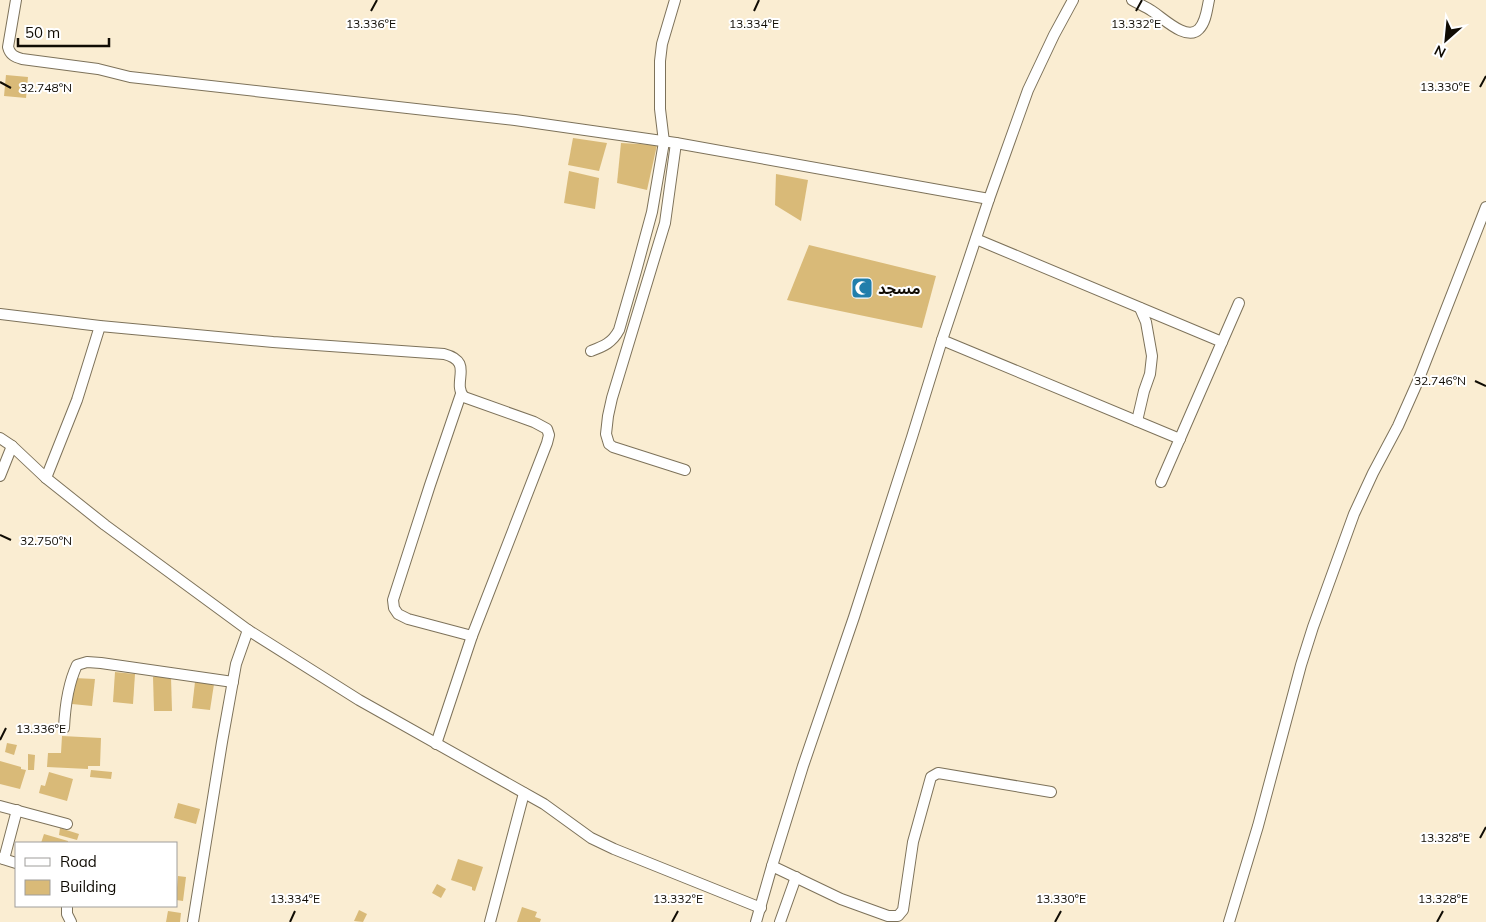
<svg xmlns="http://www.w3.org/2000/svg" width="1486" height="922" font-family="Mulish,'Noto Sans Arabic',sans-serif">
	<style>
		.building { fill: #d9ba78 }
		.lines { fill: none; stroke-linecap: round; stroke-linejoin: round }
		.minor-casing { stroke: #7d725a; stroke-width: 12 }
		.minor { stroke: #fff; stroke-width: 10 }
		.ticks { fill: none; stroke: #100c04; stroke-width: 2 }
		.labels { text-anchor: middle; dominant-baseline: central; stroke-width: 4; stroke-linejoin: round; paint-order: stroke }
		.poi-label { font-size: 15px; font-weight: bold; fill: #100c04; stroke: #fff; text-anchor: start }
		.ticks-label { font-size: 12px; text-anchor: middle; fill: #100c04; stroke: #fff; stroke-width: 4; stroke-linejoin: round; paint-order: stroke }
	</style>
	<rect width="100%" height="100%" fill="#faedd2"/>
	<g class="building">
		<polygon points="6,75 28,77 26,98 4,96"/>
		<polygon points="573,138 607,143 599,171 568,165"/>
		<polygon points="621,143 657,145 647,190 617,183"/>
		<polygon points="569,171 599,178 595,209 564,203"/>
		<polygon points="776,174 808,180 801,221 775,205"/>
		<polygon points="809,245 936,276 922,328 787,300"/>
		<polygon points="115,672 135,674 133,704 113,702"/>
		<polygon points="153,677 171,677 172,711 154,711"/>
		<polygon points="74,678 95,679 92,706 72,704"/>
		<polygon points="195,682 214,684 210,710 192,708"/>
		<polygon points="62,736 101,738 100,766 88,766 88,769 47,767 48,753 61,753"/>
		<polygon points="7,743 17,745 14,755 5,752"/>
		<polygon points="28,754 35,755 34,770 28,770"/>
		<polygon points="0,761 21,767 21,769 26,770 20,789 0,784"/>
		<polygon points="91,770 112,772 111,779 90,777"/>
		<polygon points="49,772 73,779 67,801 39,793 41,785 45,786"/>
		<polygon points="178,803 200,809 196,824 174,818"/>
		<polygon points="60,828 79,834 77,840 59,835"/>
		<polygon points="44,834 68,841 68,843 41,843"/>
		<polygon points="458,859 483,867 475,891 472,890 472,887 451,880"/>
		<polygon points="178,876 186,877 183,901 176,900"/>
		<polygon points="437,884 446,889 441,898 432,893"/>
		<polygon points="522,907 537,912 535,917 541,919 540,922 517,922"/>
		<polygon points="359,910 367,914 363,922 354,921"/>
		<polygon points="168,911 181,913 180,922 166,922"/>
	</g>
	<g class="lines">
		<g class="minor-casing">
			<g id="minor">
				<path d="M16,0L8,47C10,55 15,57 22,59L98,69L130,77L515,120L676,143L989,199"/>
				<path d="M1132,0C1139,4 1146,7 1152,11C1163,18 1187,42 1199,29C1206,22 1207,9 1209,0"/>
				<polyline points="676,143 665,223 612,398 608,416 606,434 609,444 613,447 685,470"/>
				<polyline points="976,239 1222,342"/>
				<path d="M0,314L100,326L273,342L444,354C475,362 451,382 464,397L534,422L547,429L549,435L547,443L472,636L436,744"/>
				<polyline points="942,340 1180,439"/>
				<path d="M591,351C604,346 612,343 619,330L636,271L652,212L664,142L660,109V61L662,44L675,0"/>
				<polyline points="461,394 430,485 393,600 394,608 398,614 408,619 472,636"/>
				<polyline points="1137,421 1144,391 1150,374 1152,356 1146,322 1140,308"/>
				<polyline points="0,438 12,446 46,478 105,525 248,630 359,700 544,804 591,838 614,849 761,908"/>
				<polyline points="0,476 12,446"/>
				<polyline points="46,478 77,400 100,326"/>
				<polyline points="1161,482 1239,303"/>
				<path d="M64,728C65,707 68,684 77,665L87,662L101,663L233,682"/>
				<polyline points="0,806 67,824"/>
				<polyline points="0,858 16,863"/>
				<polyline points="4,859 17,810"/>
				<polyline points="772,866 841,899 888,916 898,916 903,910 913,842 931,777 938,773 1051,792"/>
				<polyline points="67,906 67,914 71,922"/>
				<polyline points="193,922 222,742 236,664 248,630"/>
				<polyline points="490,922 524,793"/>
				<polyline points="756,922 772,866 803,766 854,617 912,437 942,340 989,199 1028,90 1054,35 1073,0"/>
				<polyline points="780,922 796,877"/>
				<polyline points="1229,922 1258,826 1301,665 1313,627 1354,514 1373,473 1398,426 1418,381 1486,207"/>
			</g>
		</g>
		<use href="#minor" class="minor"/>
	</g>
	<path class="ticks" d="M371,11L377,0M754,11L759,0M1136,11L1142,0M0,82L11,88M1480,87L1486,76M1475,381L1486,386M0,535L11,540M0,740L6,728M1480,838L1486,827M290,922L295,911M672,922L678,911M1055,922L1061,911M1437,922L1443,911"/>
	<defs>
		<g id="mosque-square" transform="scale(1.125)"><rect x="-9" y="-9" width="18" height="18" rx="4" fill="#217eab" stroke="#fff"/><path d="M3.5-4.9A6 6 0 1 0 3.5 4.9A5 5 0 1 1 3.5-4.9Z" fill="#fff"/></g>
	</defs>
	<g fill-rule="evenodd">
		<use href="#mosque-square" x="862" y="288"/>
	</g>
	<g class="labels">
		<g class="poi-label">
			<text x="878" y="288">مسجد</text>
		</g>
	</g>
	<g class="ticks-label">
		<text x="371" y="28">13.336°E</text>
		<text x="754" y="28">13.334°E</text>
		<text x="1136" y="28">13.332°E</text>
		<text x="1445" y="91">13.330°E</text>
		<text x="46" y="92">32.748°N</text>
		<text x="1440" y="385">32.746°N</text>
		<text x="46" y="545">32.750°N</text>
		<text x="41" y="733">13.336°E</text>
		<text x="1445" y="842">13.328°E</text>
		<text x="295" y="903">13.334°E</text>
		<text x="678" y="903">13.332°E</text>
		<text x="1061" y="903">13.330°E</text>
		<text x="1443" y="903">13.328°E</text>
	</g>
	<rect x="15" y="842" width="162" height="65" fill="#ffffff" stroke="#9f9e9b"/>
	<rect x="25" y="858" width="25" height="8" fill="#ffffff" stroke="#9f9e9b"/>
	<text x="60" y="867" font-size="15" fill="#100c04">Road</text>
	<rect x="25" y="880" width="25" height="15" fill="#d9ba78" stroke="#9f9e9b"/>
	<text x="60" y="892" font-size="15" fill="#100c04">Building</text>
	<g transform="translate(1446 40) rotate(207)" stroke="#ffffff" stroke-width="4" paint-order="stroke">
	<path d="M0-4L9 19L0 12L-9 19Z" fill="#100c04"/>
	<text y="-8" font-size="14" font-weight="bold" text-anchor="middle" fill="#100c04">N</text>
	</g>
	<path d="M18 38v8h91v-8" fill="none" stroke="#100c04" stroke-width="2.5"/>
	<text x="25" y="38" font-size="15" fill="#100c04" stroke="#ffffff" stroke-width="4" paint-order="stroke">50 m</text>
</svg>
